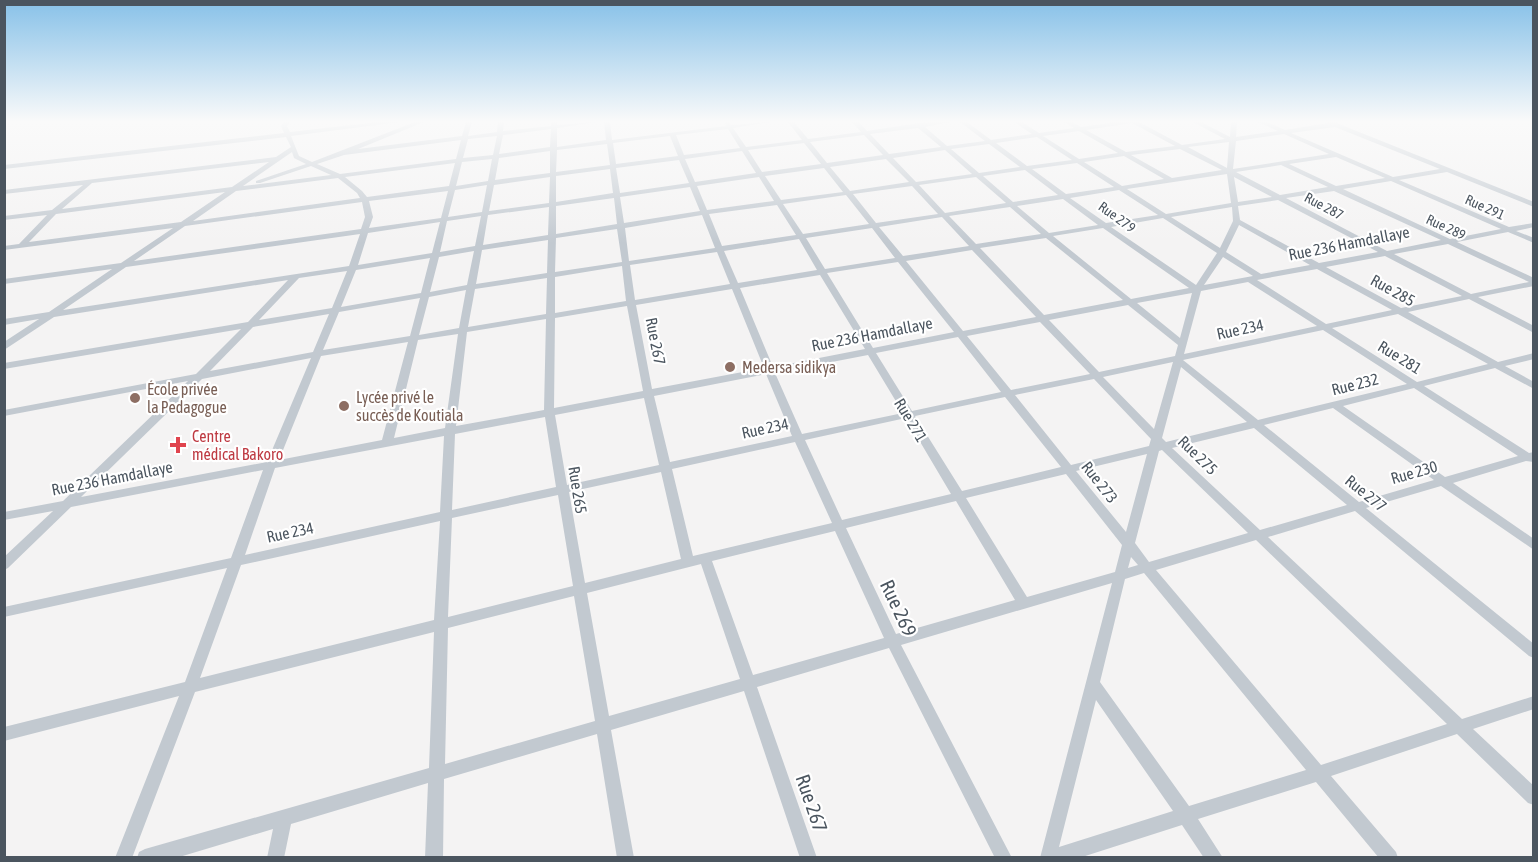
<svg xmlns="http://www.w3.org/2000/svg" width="1538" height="862" font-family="'Asap Condensed',sans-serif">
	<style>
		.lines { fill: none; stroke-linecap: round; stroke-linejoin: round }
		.street { fill: #c2c9d0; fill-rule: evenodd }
		.education-dot { fill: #8d6e63; stroke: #fff; stroke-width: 2 }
		.health-dot { fill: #e0444e; stroke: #fff; stroke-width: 2 }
		.labels { text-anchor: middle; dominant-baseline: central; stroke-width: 4.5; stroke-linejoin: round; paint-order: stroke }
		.far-street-label { font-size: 14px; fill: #4b555f; stroke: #fff }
		.street-label { font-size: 16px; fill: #4b555f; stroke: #fff }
		.education-label { font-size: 16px; fill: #785e54; stroke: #fff; text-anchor: start }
		.health-label { font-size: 16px; fill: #be3a42; stroke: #fff; text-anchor: start }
		.near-street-label { font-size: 20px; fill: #4b555f; stroke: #fff }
	</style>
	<rect width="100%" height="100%" fill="#f4f3f3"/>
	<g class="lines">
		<path class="street" d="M284,122H290L287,126L290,132L378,122H400L291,136L299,156L312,162L415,122H424L358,149L462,136L466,122H472L468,136L497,132L498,122H504L503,131L551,126V122H557V125L597,122L557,128V147L606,140L604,122H610L612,140L726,126L725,122H729L731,125L771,122L733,128L746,147L802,140L788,122H794L808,139L861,132L852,122H859L867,131L919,123L950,122L925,127L947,146L985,141L960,122H967L991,140L1032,134L1014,122H1022L1039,133L1074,128L1064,122H1072L1081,127L1116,122H1139L1182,145L1225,139L1193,122H1201L1230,137L1231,122H1237L1236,137L1278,131L1258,122H1267L1285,130L1334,122L1534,202V207L1447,172L1399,180L1509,227L1534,223V227L1516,231L1534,238V243L1508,232L1457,242L1534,278V286L1478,297L1534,326V333L1469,299L1408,312L1498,362L1534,353V359L1505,366L1534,382V389L1495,368L1424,386L1529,453L1534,452V462L1526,461L1453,483L1534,539V550L1441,486L1366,508L1534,644V658L1529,656L1355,511L1268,537L1462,719L1534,696V709L1473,729L1534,786V805L1528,803L1457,734L1331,776L1396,852L1398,858H1379L1316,782L1198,819L1223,858H1204L1182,825L1079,858H1040L1112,583L901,645L1012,858H995L889,648L757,687L817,858H800L744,691L611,730L634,858H617L597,734L444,779L443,858H425L428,783L291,824L284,858H267L273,829L176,858H137L139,852L145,849L429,768L434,632L195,692L132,858H115L179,696L4,741V727L185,682L227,568L4,617V607L231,558L263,470L71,507L8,568L4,570V557L53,511L4,520V512L63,501L188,381L4,416V410L196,374L241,329L4,369V363L248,322L288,280L54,317L4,350V342L39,319L4,325V319L49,312L112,269L4,284V279L121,263L173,228L4,250V246L19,244L47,215L4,220V216L52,210L83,185L4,194V190L276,157L291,147L286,137L4,169V165L284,133L281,126ZM1132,123L1175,146L1126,152L1086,130ZM1335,127L1440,169L1393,177L1291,133ZM918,128L941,147L889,154L870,134ZM551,129L550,147L499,154L503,135ZM728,129L740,148L684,155L676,135ZM1079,131L1118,153L1079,159L1043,136ZM1284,134L1329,154L1233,169L1236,141ZM864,135L883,155L827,163L810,142ZM497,136L493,155L463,158L468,139ZM670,136L678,156L616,164L613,143ZM1037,137L1072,160L1027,166L996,143ZM461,140L456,159L340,174L317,164L344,155ZM1229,142L1227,168L1188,147ZM804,143L821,164L762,172L748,150ZM607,144L610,165L556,172L557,150ZM989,144L1020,167L979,173L951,149ZM1180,149L1222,170L1172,178L1131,155ZM945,150L972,174L916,182L893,158ZM550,151V173L495,180L499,158ZM742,151L756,173L695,182L685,159ZM292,152L294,158L306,164L256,181V183H260L311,166L331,175L243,186ZM1124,156L1164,179L1122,186L1084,162ZM1336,157L1385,178L1336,186L1289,164ZM492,159L488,181L456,186L462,162ZM886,159L909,182L850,191L830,167ZM679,160L689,183L620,193L616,168ZM269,162L232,187L62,209L92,183ZM455,163L449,186L367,197L362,191L345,177ZM1077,163L1114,187L1066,194L1032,169ZM1281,165L1328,187L1280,195L1236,172ZM824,168L843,192L781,200L765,176ZM610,169L613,193L556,202V176ZM1025,170L1058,195L1013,202L983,176ZM1227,174L1231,203L1166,214L1127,189ZM550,177L549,203L489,211L494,185ZM759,177L774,201L707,210L697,186ZM976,177L1006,203L945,213L919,185ZM1234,177L1272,197L1238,202ZM338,178L357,193L360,198L193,221L236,191ZM1391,181L1501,229L1450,239L1343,189ZM487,185L482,212L448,217L455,190ZM912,186L938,214L876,223L853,194ZM690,187L700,211L624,223L620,197ZM1119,190L1158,215L1106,223L1070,198ZM448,191L441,218L369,228L373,217L369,201ZM1334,191L1441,240L1387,251L1286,198ZM225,192L181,222L29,242L56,214ZM846,195L869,224L803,234L783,204ZM614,198L617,224L556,234V206ZM1063,199L1098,225L1049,233L1017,206ZM1278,200L1378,252L1319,263L1240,220L1238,206ZM362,202L365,217L361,229L134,261L185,226ZM777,205L796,235L722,246L709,214ZM549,207L548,235L483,245L488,215ZM1010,207L1041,234L976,244L949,216ZM1232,207L1233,221L1220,248L1171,217ZM702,215L715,248L629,261L625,228ZM481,216L475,246L440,252L447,221ZM942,217L969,246L903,256L879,227ZM1163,218L1217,253L1196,285L1111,227ZM440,222L432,253L358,265L368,233ZM1239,225L1310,265L1261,274L1226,252ZM872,228L895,258L825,269L806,238ZM1103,228L1189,288L1131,299L1053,236ZM617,229L622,262L555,272L556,238ZM360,234L349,266L63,310L126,267ZM1046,238L1123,300L1044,315L980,248ZM799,239L817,270L738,283L724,251ZM548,240L547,273L476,284L482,250ZM1448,244L1529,282L1471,294L1394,254ZM972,250L1036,317L963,331L906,261ZM474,251L467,285L430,292L439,257ZM717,252L730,284L635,300L630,265ZM1385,256L1462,296L1401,308L1326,267ZM1223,257L1253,276L1204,285ZM430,258L421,293L341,307L356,270ZM898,262L954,332L873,348L827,273ZM622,266L626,301L555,313V277ZM1317,269L1392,310L1326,324L1257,280ZM347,271L332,308L259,320L299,278ZM820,275L865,349L773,367L740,288ZM547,278L546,314L468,327L475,289ZM1248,282L1317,326L1184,354L1201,291ZM732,289L764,368L652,389L636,305ZM466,290L459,328L419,335L429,297ZM1192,293L1180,338L1137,303ZM420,298L410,336L323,350L339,312ZM1128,305L1178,345L1175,356L1099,372L1049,320ZM627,306L643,391L554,408L555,318ZM329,314L313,352L210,371L253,327ZM1398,314L1488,364L1417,382L1332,328ZM546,319L544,410L456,426L467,332ZM1040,322L1090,374L1011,390L967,336ZM1323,330L1407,384L1258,420L1183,360ZM458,334L445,428L394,438L418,340ZM958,337L1001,392L912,411L876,353ZM408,342L382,440L279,460L321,356ZM868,355L903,413L802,434L775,373ZM311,358L267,462L81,497L202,379ZM1173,362L1154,429L1103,377ZM1181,367L1247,422L1166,442L1162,438ZM766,374L792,436L670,462L654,396ZM1094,379L1151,439L1149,446L1071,465L1015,395ZM1414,388L1518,456L1445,477L1343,406ZM1005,397L1061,467L962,491L915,416ZM644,398L659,465L567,485L555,415ZM1333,408L1434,480L1359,502L1264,425ZM545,417L556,487L452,510L455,434ZM906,418L951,494L842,520L805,440ZM1254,428L1347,505L1260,530L1172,448ZM444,436L440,512L245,555L275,468ZM795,442L832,523L693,556L672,469ZM1162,450L1248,533L1149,562L1135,543L1159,451ZM1147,454L1126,532L1076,471ZM661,472L681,559L585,583L569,492ZM1066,474L1122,545L1115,572L1027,597L966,498ZM558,495L573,586L448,617L452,518ZM956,501L1015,600L896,634L846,528ZM440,521L434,620L200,678L241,565ZM835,531L884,638L753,675L712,561ZM1256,540L1447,724L1321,765L1156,570ZM1131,557L1138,565L1128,568ZM701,564L740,679L609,716L587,593ZM1144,573L1306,770L1189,806L1100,682L1125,579ZM574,596L595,721L445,764L448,628ZM1096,700L1173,811L1059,847Z"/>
	</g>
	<linearGradient id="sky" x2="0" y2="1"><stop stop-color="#87c1e8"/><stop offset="0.5" stop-color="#fafafa"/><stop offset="1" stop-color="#fafafa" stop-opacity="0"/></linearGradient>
	<rect width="1538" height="243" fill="url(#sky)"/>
	<g class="education-dot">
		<circle cx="730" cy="367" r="6"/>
		<circle cx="135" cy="398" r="6"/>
		<circle cx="344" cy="406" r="6"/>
	</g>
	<path class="health-dot" d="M175 436h6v6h6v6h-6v6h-6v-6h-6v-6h6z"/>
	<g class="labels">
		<g class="far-street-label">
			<text transform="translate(1324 206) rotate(28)">Rue 287</text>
			<text transform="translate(1485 207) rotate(24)">Rue 291</text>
			<text transform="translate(1117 217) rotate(36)">Rue 279</text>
			<text transform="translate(1446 227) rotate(25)">Rue 289</text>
		</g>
		<g class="street-label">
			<text transform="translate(1349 243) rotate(-11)">Rue 236 Hamdallaye</text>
			<text transform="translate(1393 290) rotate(29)">Rue 285</text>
			<text transform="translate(1240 329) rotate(-12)">Rue 234</text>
			<text transform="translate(872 334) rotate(-11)">Rue 236 Hamdallaye</text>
			<text transform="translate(656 341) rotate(79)">Rue 267</text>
			<text transform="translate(1400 357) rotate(32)">Rue 281</text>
			<text transform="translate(1355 384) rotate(-14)">Rue 232</text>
			<text transform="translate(911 420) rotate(59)">Rue 271</text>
			<text transform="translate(765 428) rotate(-12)">Rue 234</text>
			<text transform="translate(1198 455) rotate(44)">Rue 275</text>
			<text transform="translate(1414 472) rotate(-16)">Rue 230</text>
			<text transform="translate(112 478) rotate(-11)">Rue 236 Hamdallaye</text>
			<text transform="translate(1100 482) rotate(52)">Rue 273</text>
			<text transform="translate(578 490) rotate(81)">Rue 265</text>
			<text transform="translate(1366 493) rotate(39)">Rue 277</text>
			<text transform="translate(290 532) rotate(-12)">Rue 234</text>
		</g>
		<g class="education-label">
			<text x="742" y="367">Medersa sidikya</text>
			<text x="147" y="389">École privée<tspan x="147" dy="18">la Pedagogue</tspan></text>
			<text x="356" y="397">Lycée privé le<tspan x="356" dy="18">succès de Koutiala</tspan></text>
		</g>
		<g class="health-label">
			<text x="192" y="436">Centre<tspan x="192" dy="18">médical Bakoro</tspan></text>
		</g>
		<g class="near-street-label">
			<text transform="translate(899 608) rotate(65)">Rue 269</text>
			<text transform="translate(812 803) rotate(71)">Rue 267</text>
		</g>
	</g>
	<rect width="1538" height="862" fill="none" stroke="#4b555f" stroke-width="12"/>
</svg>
